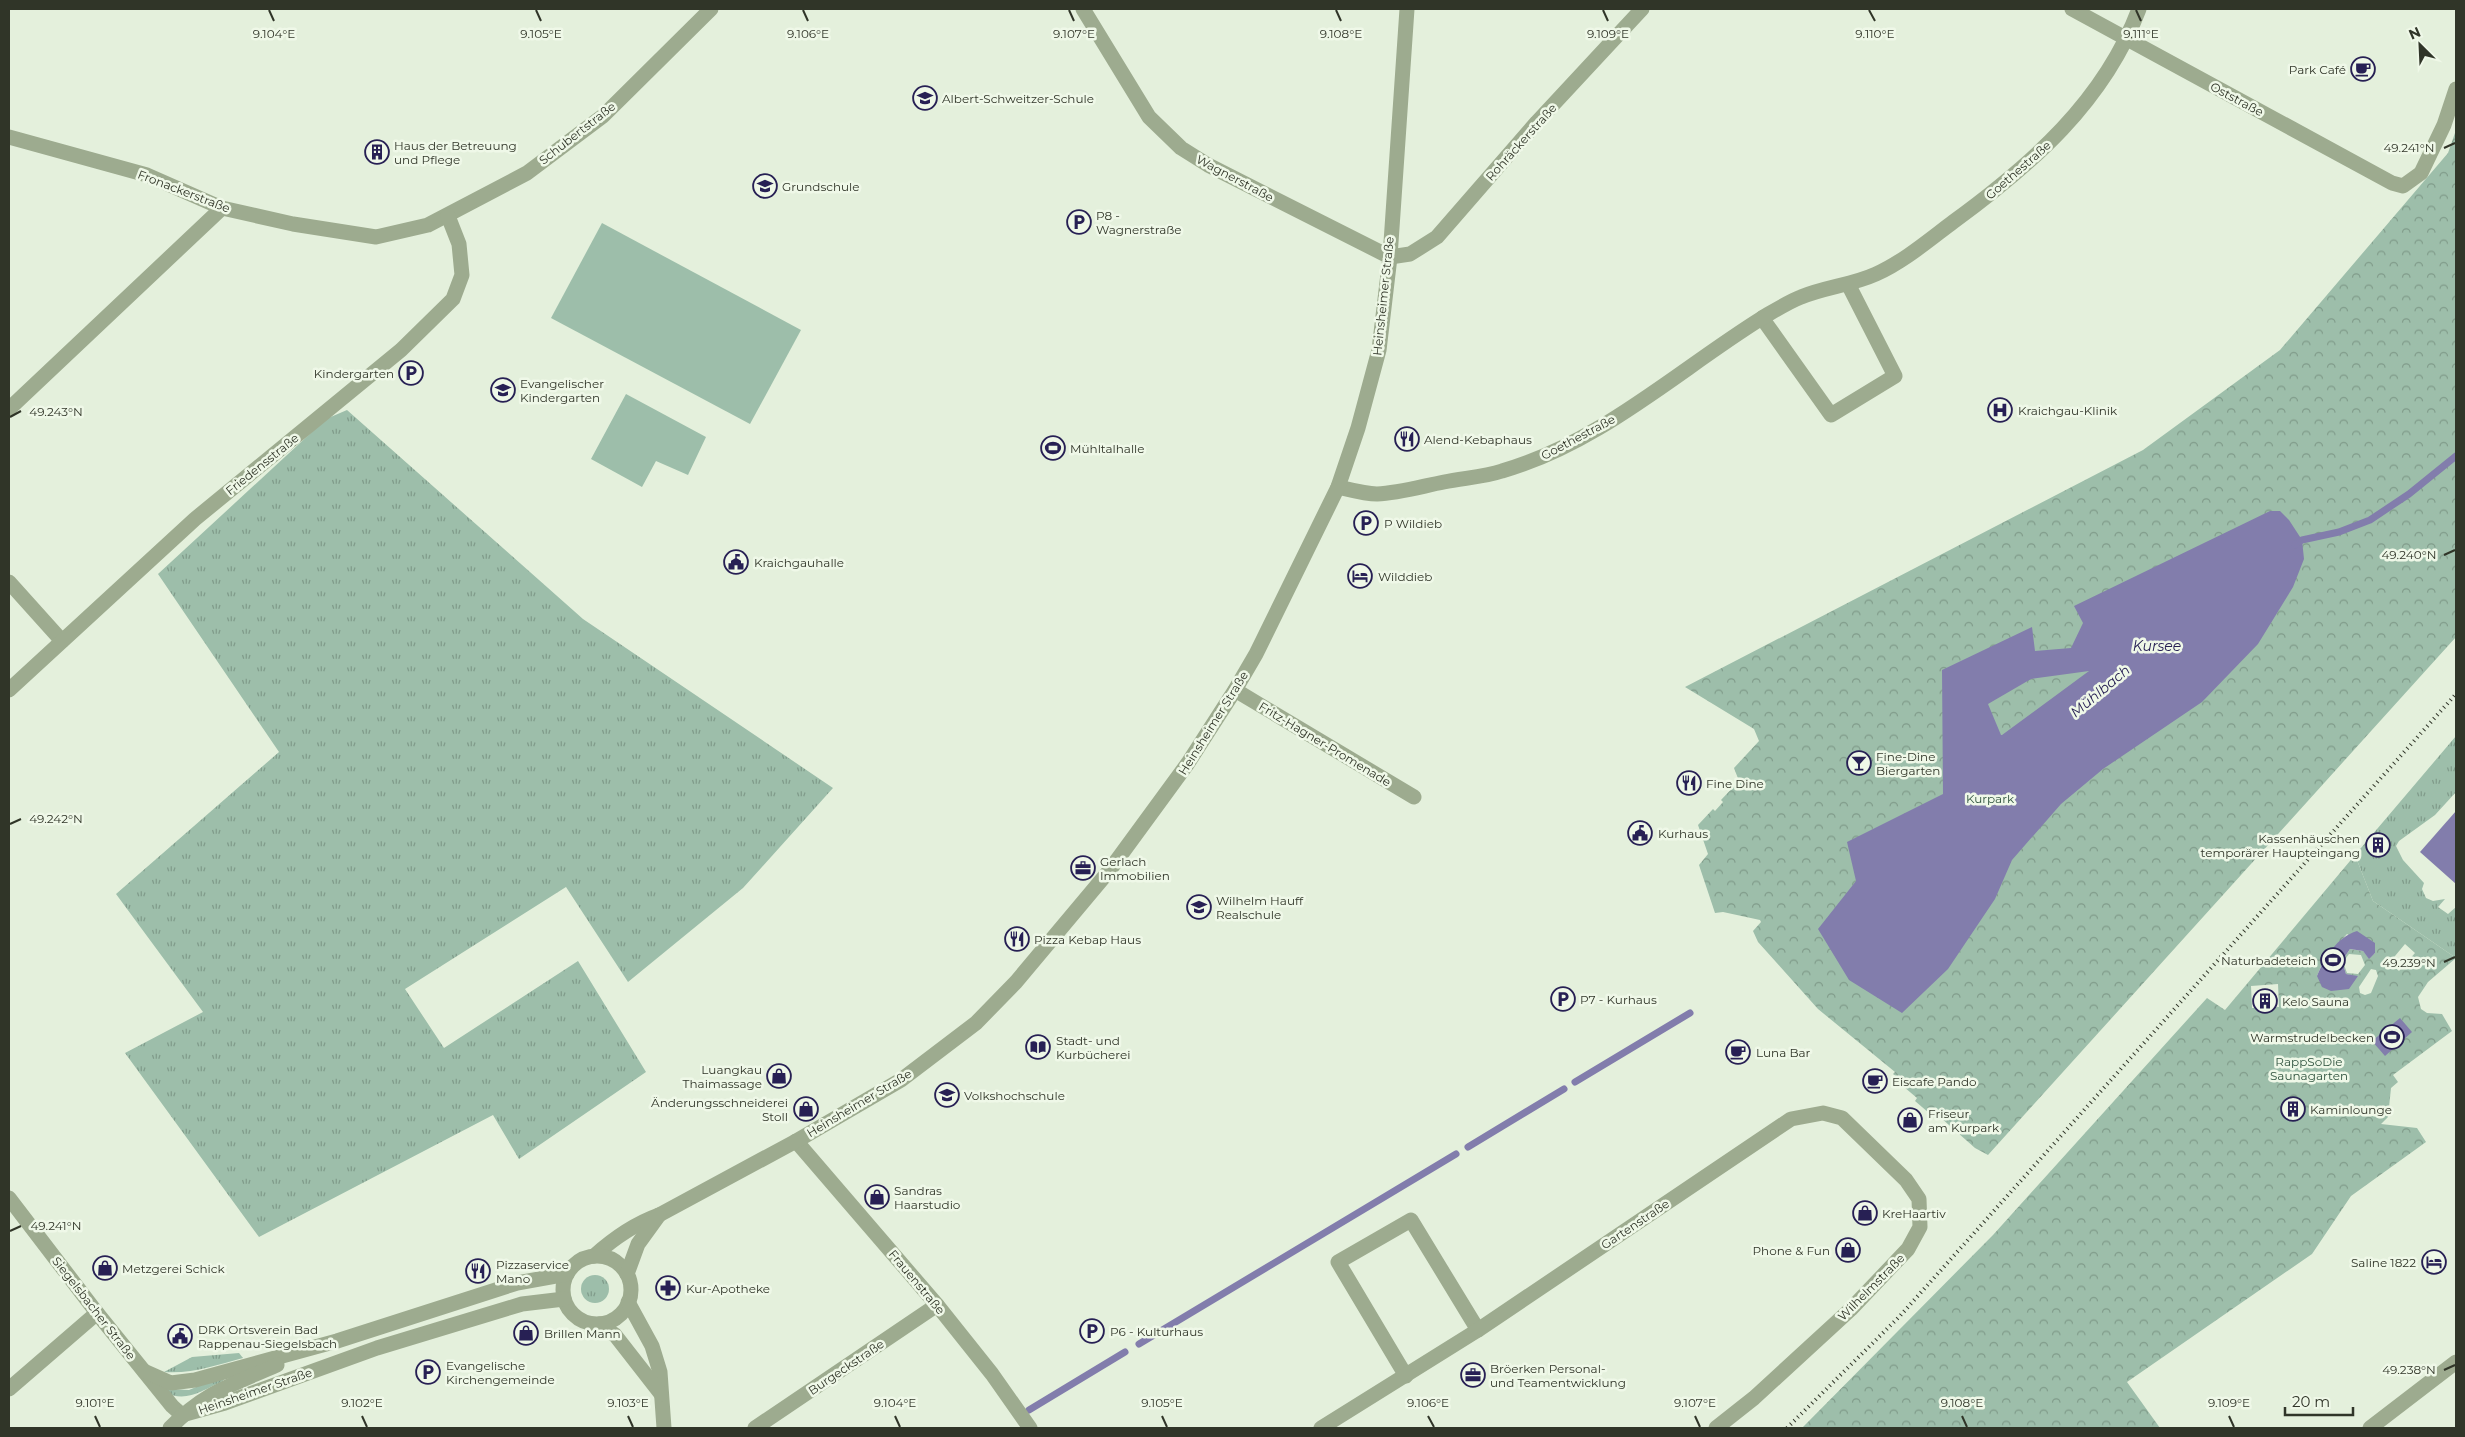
<svg xmlns="http://www.w3.org/2000/svg" width="2465" height="1437" font-family="Montserrat,sans-serif">
	<style>
		.grass { fill: url(#grass-tufts) }
		.park { fill: url(#park-crowns); fill-rule: evenodd }
		.pitch { fill: #9dbeaa }
		.water { fill: #827dac; fill-rule: evenodd }
		.lines { fill: none; stroke-linecap: round; stroke-linejoin: round }
		.stream { stroke: #827dac; stroke-width: 7 }
		.minor { stroke: #9dab8f; stroke-width: 15 }
		.rail { stroke: #303528; stroke-width: 4; stroke-dasharray: 1 4; stroke-linecap: butt }
		.ticks { fill: none; stroke: #303528; stroke-width: 2 }
		.labels { text-anchor: middle; dominant-baseline: central; stroke-width: 5; stroke-linejoin: round; paint-order: stroke }
		.poi-label { font-size: 12px; fill: #303528; stroke: #eff8e8; text-anchor: start }
		.street-label { font-size: 12px; fill: #303528; stroke: #eff8e8 }
		.park-label { font-size: 12px; fill: #2e523d; stroke: #eff8e8 }
		.water-label { font-size: 14px; font-style: italic; fill: #272054; stroke: #eff8e8 }
		.ticks-label { font-size: 12px; text-anchor: middle; fill: #303528; stroke: #eff8e8; stroke-width: 5; stroke-linejoin: round; paint-order: stroke }
	</style>
	<defs>
		<pattern id="grass-tufts" width="24" height="20" patternUnits="userSpaceOnUse" patternTransform="scale(1.25)"><rect width="24" height="20" fill="#9dbeaa"/><path d="M3 7l-1-3M5 7V3M7 7l1-3M15 17l-1-3M17 17v-4M19 17l1-3" fill="none" stroke="#809b8a"/></pattern>
		<pattern id="park-crowns" width="20" height="18" patternUnits="userSpaceOnUse" patternTransform="scale(1.25)"><rect width="20" height="18" fill="#9dbeaa"/><path d="M2 6a3 3 0 1 1 6 0M12 15a3 3 0 1 1 6 0" fill="none" stroke="#809b8a"/></pattern>
	</defs>
	<rect width="100%" height="100%" fill="#e4f0dc"/>
	<g class="grass">
		<polygon points="347,410 583,619 833,788 743,888 628,982 566,887 405,989 444,1048 578,961 646,1072 519,1159 493,1115 259,1237 125,1053 203,1012 116,894 279,752 158,574 326,419"/>
		<polygon points="2456,736 2456,792 2435,815 2399,841 2396,846 2403,860 2424,883 2422,889 2426,898 2433,901 2445,899 2438,907 2448,914 2456,907 2456,958 2373,901 2355,855"/>
		<circle cx="595" cy="1289" r="14"/>
		<path d="M239,1353L243,1358C216,1365 193,1374 164,1372L192,1357Z"/>
		<path d="M224,1375L223,1381C201,1391 185,1404 163,1391L169,1389L189,1390Z"/>
	</g>
	<g class="park">
		<polygon points="2456,130 2456,637 1988,1155 1975,1148 1932,1110 1929,1113 1915,1101 1917,1098 1904,1087 1906,1085 1893,1074 1895,1072 1818,1009 1758,942 1753,931 1761,922 1760,920 1723,912 1715,913 1699,865 1708,854 1698,825 1713,809 1715,811 1723,802 1721,800 1739,781 1734,768 1759,741 1754,729 1685,687 2143,450 2280,350 2448,153"/>
		<path d="M2355,855L2373,901L2456,958L2428,982L2418,997L2421,1009L2427,1013L2442,1014L2452,1031L2393,1075L2398,1082L2391,1088L2388,1117L2381,1124L2417,1128L2426,1142L2351,1196L2312,1254L2127,1382L2160,1428H1802L1993,1235L2207,998L2225,1010ZM2347,934L2375,953L2369,958L2363,951L2350,949L2342,961L2346,974L2358,977L2317,976L2324,959ZM2405,944L2415,953L2399,971L2390,962ZM2349,954L2361,955L2365,965L2358,974L2347,973L2343,962ZM2371,969L2376,970L2378,976L2371,993L2365,995L2360,993L2359,987ZM2278,984L2279,1007L2252,1008L2251,986Z"/>
	</g>
	<g class="pitch">
		<polygon points="602,223 801,330 750,424 551,318"/>
		<polygon points="626,394 706,437 688,475 656,461 642,487 591,459"/>
	</g>
	<g class="water">
		<path d="M2270,511H2280L2289,520L2302,540L2304,559L2293,587L2258,644L2202,702L2103,769L2061,804L2012,860L1995,899L1948,969L1902,1013L1849,980L1818,929L1856,881L1847,842L1943,794L1942,670L2032,627L2035,651L2071,648L2083,623L2074,606ZM2089,671L2002,735H2001L1988,704L2031,679Z"/>
		<polygon points="2456,811 2456,884 2420,852"/>
		<path d="M2357,931L2375,943V953L2369,959L2363,951L2350,949L2342,961L2346,974L2358,976L2349,989L2331,991L2322,987L2317,976C2325,957 2337,937 2357,931Z"/>
		<polygon points="2400,1018 2412,1032 2385,1056 2372,1041"/>
	</g>
	<g class="lines">
		<g class="stream">
			<polyline points="2295,545 2302,540 2339,532 2370,520 2409,494 2456,456"/>
			<polyline points="1575,1082 1690,1013"/>
			<polyline points="1468,1147 1564,1089"/>
			<polyline points="1139,1344 1456,1154"/>
			<polyline points="1029,1410 1125,1352"/>
		</g>
		<g class="minor">
			<polyline points="1083,9 1149,117 1181,148 1208,165 1390,257"/>
			<polyline points="2072,9 2392,183 2403,186 2421,173 2444,125 2456,89"/>
			<polyline points="9,137 147,175 222,208 293,224 376,237 428,225 527,173 603,116 711,9"/>
			<polyline points="1390,257 1410,254 1437,237 1537,122 1642,9"/>
			<polyline points="1762,318 1831,415 1895,376 1848,284"/>
			<polyline points="9,409 222,208"/>
			<path d="M1338,487C1351,490 1365,494 1377,494C1399,493 1423,486 1444,482C1463,478 1484,477 1502,471C1600,443 1677,371 1762,318C1774,311 1788,302 1801,297C1825,287 1852,285 1876,274C1903,262 1929,240 1953,222C2031,165 2104,102 2139,9"/>
			<polyline points="9,582 62,641"/>
			<polyline points="9,690 195,519 401,350 453,299 462,275 459,244 448,216"/>
			<polyline points="1235,690 1414,797"/>
			<polyline points="796,1141 937,1305 992,1374 1030,1428"/>
			<polyline points="9,1198 97,1313 172,1406 182,1415"/>
			<path d="M594,1256C614,1238 634,1224 659,1215L798,1140L901,1080L976,1023L1016,982L1109,871L1188,763L1235,690L1256,654L1338,487L1358,428L1379,350L1390,257L1407,9"/>
			<circle cx="597" cy="1290" r="34"/>
			<polyline points="627,1274 638,1244 659,1215"/>
			<polyline points="628,1302 652,1346 660,1372 664,1428"/>
			<polyline points="599,1324 615,1335 661,1394"/>
			<polyline points="144,1371 171,1383 195,1380 337,1341 517,1283 567,1274"/>
			<polyline points="1406,1376 1338,1262 1411,1220 1478,1330"/>
			<polyline points="9,1389 97,1313"/>
			<polyline points="182,1415 225,1403 377,1348 522,1304 564,1299"/>
			<path d="M170,1428C205,1392 232,1385 277,1365"/>
			<polyline points="755,1428 937,1305"/>
			<polyline points="1321,1428 1478,1330 1791,1119 1823,1113 1842,1118 1906,1180 1919,1199 1920,1227 1908,1249 1851,1309 1754,1398 1716,1428"/>
			<polyline points="2370,1428 2456,1362"/>
		</g>
		<polyline class="rail" points="1787,1428 1899,1317 2456,694"/>
	</g>
	<path class="ticks" d="M269,10L274,21M536,10L541,21M803,10L808,21M1069,10L1074,21M1336,10L1341,21M1603,10L1608,21M1869,10L1875,21M2136,10L2141,21M2444,148L2455,143M10,417L21,411M2444,555L2455,550M10,824L21,819M2444,962L2455,957M10,1231L21,1226M2444,1370L2455,1365M95,1416L100,1427M362,1416L367,1427M628,1416L633,1427M895,1416L900,1427M1162,1416L1167,1427M1428,1416L1434,1427M1695,1416L1700,1427M1962,1416L1967,1427M2229,1416L2234,1427"/>
	<defs>
		<g id="cafe-ring" transform="scale(1.25)"><circle r="9.5" fill="#eff8e8" stroke="#272054" stroke-width="1.5"/><path d="M-5.5-4.5H6V0H3Q3 3.5 0 3.5H-2.5Q-5.5 3.5-5.5 0ZM3-3.2v2h1.7v-2ZM-6 4.5H4V6H-6Z" fill="#272054"/></g>
		<g id="school-ring" transform="scale(1.25)"><circle r="9.5" fill="#eff8e8" stroke="#272054" stroke-width="1.5"/><path d="M0-5L7-2L0 1L-7-2ZM-4 1L0 2.5L4 1V4Q0 6-4 4Z" fill="#272054"/></g>
		<g id="building-ring" transform="scale(1.25)"><circle r="9.5" fill="#eff8e8" stroke="#272054" stroke-width="1.5"/><path d="M-4-6H4V6H1V3H-1V6H-4ZM-2.5-4.3h1.7v1.8h-1.7ZM.8-4.3h1.7v1.8H.8ZM-2.5-1h1.7V.8h-1.7ZM.8-1h1.7V.8H.8Z" fill="#272054"/></g>
		<g id="parking-ring" transform="scale(1.25)"><circle r="9.5" fill="#eff8e8" stroke="#272054" stroke-width="1.5"/><path d="M-3.5-5.5H1a3.5 3.5 0 0 1 0 7H-1V5.5H-3.5ZM-1-3.4V-.6H.8a1.4 1.4 0 0 0 0-2.8Z" fill="#272054"/></g>
		<g id="hospital-ring" transform="scale(1.25)"><circle r="9.5" fill="#eff8e8" stroke="#272054" stroke-width="1.5"/><path d="M-5-5h3v3.5h4V-5h3V5h-3V1.5h-4V5h-3Z" fill="#272054"/></g>
		<g id="restaurant-ring" transform="scale(1.25)"><circle r="9.5" fill="#eff8e8" stroke="#272054" stroke-width="1.5"/><path d="M-5-6h1v4h1v-4h1v4h1v-4h1v5L-1.5 .5V6h-2V.5L-5-1ZM5-6V6H3V1.5H1.5Q1.5-4 5-6Z" fill="#272054"/></g>
		<g id="stadium-ring" transform="scale(1.25)"><circle r="9.5" fill="#eff8e8" stroke="#272054" stroke-width="1.5"/><path d="M0-5a6.5 5 0 1 0 0 10a6.5 5 0 1 0 0-10ZM-3.5-1.8h7v3.6h-7Z" fill="#272054"/></g>
		<g id="civic-ring" transform="scale(1.25)"><circle r="9.5" fill="#eff8e8" stroke="#272054" stroke-width="1.5"/><path d="M-.6-6.5H3V-4.5H.6V-3L4-1V1h2V6H-6V1h2V-1L-.6-3ZM-1.2 2.5V6h2.4V2.5Z" fill="#272054"/></g>
		<g id="hotel-ring" transform="scale(1.25)"><circle r="9.5" fill="#eff8e8" stroke="#272054" stroke-width="1.5"/><path d="M-6-4.5h1.5V1H6V5H4.5V3h-9V5H-6ZM-4 0a1.8 1.8 0 1 1 3.6 0ZM.5 0V-2.5h3Q6-2.5 6 0Z" fill="#272054"/></g>
		<g id="bar-ring" transform="scale(1.25)"><circle r="9.5" fill="#eff8e8" stroke="#272054" stroke-width="1.5"/><path d="M-6-5H6L.8 .8V4.5H3.5V6h-7V4.5H-.8V.8Z" fill="#272054"/></g>
		<g id="office-ring" transform="scale(1.25)"><circle r="9.5" fill="#eff8e8" stroke="#272054" stroke-width="1.5"/><path d="M-6-3h4V-5.5h4V-3h4V5H-6ZM-1-4.5V-3h2v-1.5ZM-6 0V1H6V0Z" fill="#272054"/></g>
		<g id="library-ring" transform="scale(1.25)"><circle r="9.5" fill="#eff8e8" stroke="#272054" stroke-width="1.5"/><path d="M-6-4Q-3-5.5-.7-3.5V5Q-3 3-6 4ZM6-4Q3-5.5 .7-3.5V5Q3 3 6 4Z" fill="#272054"/></g>
		<g id="shop-ring" transform="scale(1.25)"><circle r="9.5" fill="#eff8e8" stroke="#272054" stroke-width="1.5"/><path d="M-5-2.5h2.3a2.7 3.5 0 0 1 5.4 0H5L5.5 6h-11ZM-1.5-2.5h3a1.5 2.3 0 0 0-3 0Z" fill="#272054"/></g>
		<g id="university-ring" transform="scale(1.25)"><circle r="9.5" fill="#eff8e8" stroke="#272054" stroke-width="1.5"/><path d="M0-5L7-2L0 1L-7-2ZM-4 1L0 2.5L4 1V4Q0 6-4 4Z" fill="#272054"/></g>
		<g id="pharmacy-ring" transform="scale(1.25)"><circle r="9.5" fill="#eff8e8" stroke="#272054" stroke-width="1.5"/><path d="M-2-6h4v4h4v4h-4v4h-4v-4h-4v-4h4Z" fill="#272054"/></g>
	</defs>
	<g fill-rule="evenodd">
		<use href="#cafe-ring" x="2363" y="69"/>
		<use href="#school-ring" x="925" y="98"/>
		<use href="#building-ring" x="377" y="152"/>
		<use href="#school-ring" x="765" y="186"/>
		<use href="#parking-ring" x="1079" y="222"/>
		<use href="#parking-ring" x="411" y="373"/>
		<use href="#school-ring" x="503" y="390"/>
		<use href="#hospital-ring" x="2000" y="410"/>
		<use href="#restaurant-ring" x="1407" y="439"/>
		<use href="#stadium-ring" x="1053" y="448"/>
		<use href="#parking-ring" x="1366" y="523"/>
		<use href="#civic-ring" x="736" y="562"/>
		<use href="#hotel-ring" x="1360" y="576"/>
		<use href="#bar-ring" x="1859" y="763"/>
		<use href="#restaurant-ring" x="1689" y="783"/>
		<use href="#civic-ring" x="1640" y="833"/>
		<use href="#building-ring" x="2378" y="845"/>
		<use href="#office-ring" x="1083" y="868"/>
		<use href="#school-ring" x="1199" y="907"/>
		<use href="#restaurant-ring" x="1017" y="939"/>
		<use href="#stadium-ring" x="2333" y="960"/>
		<use href="#parking-ring" x="1563" y="999"/>
		<use href="#building-ring" x="2265" y="1001"/>
		<use href="#stadium-ring" x="2392" y="1037"/>
		<use href="#library-ring" x="1038" y="1047"/>
		<use href="#cafe-ring" x="1738" y="1052"/>
		<use href="#shop-ring" x="779" y="1076"/>
		<use href="#cafe-ring" x="1875" y="1081"/>
		<use href="#university-ring" x="947" y="1095"/>
		<use href="#shop-ring" x="806" y="1109"/>
		<use href="#building-ring" x="2293" y="1109"/>
		<use href="#shop-ring" x="1910" y="1120"/>
		<use href="#shop-ring" x="877" y="1197"/>
		<use href="#shop-ring" x="1865" y="1213"/>
		<use href="#shop-ring" x="1848" y="1250"/>
		<use href="#hotel-ring" x="2434" y="1262"/>
		<use href="#shop-ring" x="105" y="1268"/>
		<use href="#restaurant-ring" x="478" y="1271"/>
		<use href="#pharmacy-ring" x="668" y="1288"/>
		<use href="#parking-ring" x="1092" y="1331"/>
		<use href="#shop-ring" x="526" y="1333"/>
		<use href="#civic-ring" x="180" y="1336"/>
		<use href="#parking-ring" x="428" y="1372"/>
		<use href="#office-ring" x="1473" y="1375"/>
	</g>
	<g class="labels">
		<g class="poi-label">
			<text x="2346" y="69" text-anchor="end">Park Café</text>
			<text x="942" y="98">Albert-Schweitzer-Schule</text>
			<text x="394" y="145">Haus der Betreuung<tspan x="394" dy="14">und Pflege</tspan></text>
			<text x="782" y="186">Grundschule</text>
			<text x="1096" y="215">P8 -<tspan x="1096" dy="14">Wagnerstraße</tspan></text>
			<text x="394" y="373" text-anchor="end">Kindergarten</text>
			<text x="520" y="383">Evangelischer<tspan x="520" dy="14">Kindergarten</tspan></text>
			<text x="2018" y="410">Kraichgau-Klinik</text>
			<text x="1424" y="439">Alend-Kebaphaus</text>
			<text x="1070" y="448">Mühltalhalle</text>
			<text x="1384" y="523">P Wildieb</text>
			<text x="754" y="562">Kraichgauhalle</text>
			<text x="1378" y="576">Wilddieb</text>
			<text x="1876" y="756">Fine-Dine<tspan x="1876" dy="14">Biergarten</tspan></text>
			<text x="1706" y="783">Fine Dine</text>
			<text x="1658" y="833">Kurhaus</text>
			<text x="2360" y="838" text-anchor="end">Kassenhäuschen<tspan x="2360" dy="14">temporärer Haupteingang</tspan></text>
			<text x="1100" y="861">Gerlach<tspan x="1100" dy="14">Immobilien</tspan></text>
			<text x="1216" y="900">Wilhelm Hauff<tspan x="1216" dy="14">Realschule</tspan></text>
			<text x="1034" y="939">Pizza Kebap Haus</text>
			<text x="2316" y="960" text-anchor="end">Naturbadeteich</text>
			<text x="1580" y="999">P7 - Kurhaus</text>
			<text x="2282" y="1001">Kelo Sauna</text>
			<text x="2374" y="1037" text-anchor="end">Warmstrudelbecken</text>
			<text x="1056" y="1040">Stadt- und<tspan x="1056" dy="14">Kurbücherei</tspan></text>
			<text x="1756" y="1052">Luna Bar</text>
			<text x="762" y="1069" text-anchor="end">Luangkau<tspan x="762" dy="14">Thaimassage</tspan></text>
			<text x="1892" y="1081">Eiscafe Pando</text>
			<text x="964" y="1095">Volkshochschule</text>
			<text x="788" y="1102" text-anchor="end">Änderungsschneiderei<tspan x="788" dy="14">Stoll</tspan></text>
			<text x="2310" y="1109">Kaminlounge</text>
			<text x="1928" y="1113">Friseur<tspan x="1928" dy="14">am Kurpark</tspan></text>
			<text x="894" y="1190">Sandras<tspan x="894" dy="14">Haarstudio</tspan></text>
			<text x="1882" y="1213">KreHaartiv</text>
			<text x="1830" y="1250" text-anchor="end">Phone &amp; Fun</text>
			<text x="2416" y="1262" text-anchor="end">Saline 1822</text>
			<text x="496" y="1264">Pizzaservice<tspan x="496" dy="14">Mano</tspan></text>
			<text x="122" y="1268">Metzgerei Schick</text>
			<text x="686" y="1288">Kur-Apotheke</text>
			<text x="198" y="1329">DRK Ortsverein Bad<tspan x="198" dy="14">Rappenau-Siegelsbach</tspan></text>
			<text x="1110" y="1331">P6 - Kulturhaus</text>
			<text x="544" y="1333">Brillen Mann</text>
			<text x="446" y="1365">Evangelische<tspan x="446" dy="14">Kirchengemeinde</tspan></text>
			<text x="1490" y="1368">Bröerken Personal-<tspan x="1490" dy="14">und Teamentwicklung</tspan></text>
		</g>
		<g class="street-label">
			<text transform="translate(2237 99) rotate(28)">Oststraße</text>
			<text transform="translate(577 133) rotate(-38)">Schubertstraße</text>
			<text transform="translate(1521 142) rotate(-48)">Rohräckerstraße</text>
			<text transform="translate(2018 170) rotate(-41)">Goethestraße</text>
			<text transform="translate(1235 178) rotate(28)">Wagnerstraße</text>
			<text transform="translate(184 191) rotate(21)">Fronackerstraße</text>
			<text transform="translate(1383 296) rotate(-84)">Heinsheimer Straße</text>
			<text transform="translate(1578 437) rotate(-28)">Goethestraße</text>
			<text transform="translate(262 464) rotate(-39)">Friedensstraße</text>
			<text transform="translate(1213 723) rotate(-58)">Heinsheimer Straße</text>
			<text transform="translate(1325 744) rotate(31)">Fritz-Hagner-Promenade</text>
			<text transform="translate(859 1103) rotate(-31)">Heinsheimer Straße</text>
			<text transform="translate(1635 1224) rotate(-34)">Gartenstraße</text>
			<text transform="translate(917 1282) rotate(50)">Frauenstraße</text>
			<text transform="translate(1871 1287) rotate(-45)">Wilhelmstraße</text>
			<text transform="translate(94 1308) rotate(52)">Siegelsbacher Straße</text>
			<text transform="translate(846 1367) rotate(-34)">Burgeckstraße</text>
			<text transform="translate(255 1391) rotate(-19)">Heinsheimer Straße</text>
		</g>
		<g class="park-label">
			<text x="1990" y="798">Kurpark</text>
			<text x="2309" y="1061">RappSoDie<tspan x="2309" dy="14">Saunagarten</tspan></text>
		</g>
		<g class="water-label">
			<text x="2157" y="646">Kursee</text>
			<text transform="translate(2100 691) rotate(-40)">Mühlbach</text>
		</g>
	</g>
	<g class="ticks-label">
		<text x="274" y="38">9.104°E</text>
		<text x="541" y="38">9.105°E</text>
		<text x="808" y="38">9.106°E</text>
		<text x="1074" y="38">9.107°E</text>
		<text x="1341" y="38">9.108°E</text>
		<text x="1608" y="38">9.109°E</text>
		<text x="1875" y="38">9.110°E</text>
		<text x="2141" y="38">9.111°E</text>
		<text x="2409" y="152">49.241°N</text>
		<text x="56" y="416">49.243°N</text>
		<text x="2409" y="559">49.240°N</text>
		<text x="56" y="823">49.242°N</text>
		<text x="2409" y="967">49.239°N</text>
		<text x="56" y="1230">49.241°N</text>
		<text x="2409" y="1374">49.238°N</text>
		<text x="95" y="1407">9.101°E</text>
		<text x="362" y="1407">9.102°E</text>
		<text x="628" y="1407">9.103°E</text>
		<text x="895" y="1407">9.104°E</text>
		<text x="1162" y="1407">9.105°E</text>
		<text x="1428" y="1407">9.106°E</text>
		<text x="1695" y="1407">9.107°E</text>
		<text x="1962" y="1407">9.108°E</text>
		<text x="2229" y="1407">9.109°E</text>
	</g>
	<rect width="2465" height="1437" fill="none" stroke="#303528" stroke-width="20"/>
	<g transform="translate(2420 45) rotate(336)" stroke="#eff8e8" stroke-width="4" paint-order="stroke">
	<path d="M0-4L9 19L0 12L-9 19Z" fill="#303528"/>
	<text y="-8" font-size="14" font-weight="bold" text-anchor="middle" fill="#303528">N</text>
	</g>
	<path d="M2285 1407v8h68v-8" fill="none" stroke="#303528" stroke-width="2.5"/>
	<text x="2292" y="1407" font-size="15" fill="#303528" stroke="#eff8e8" stroke-width="4" paint-order="stroke">20 m</text>
</svg>
